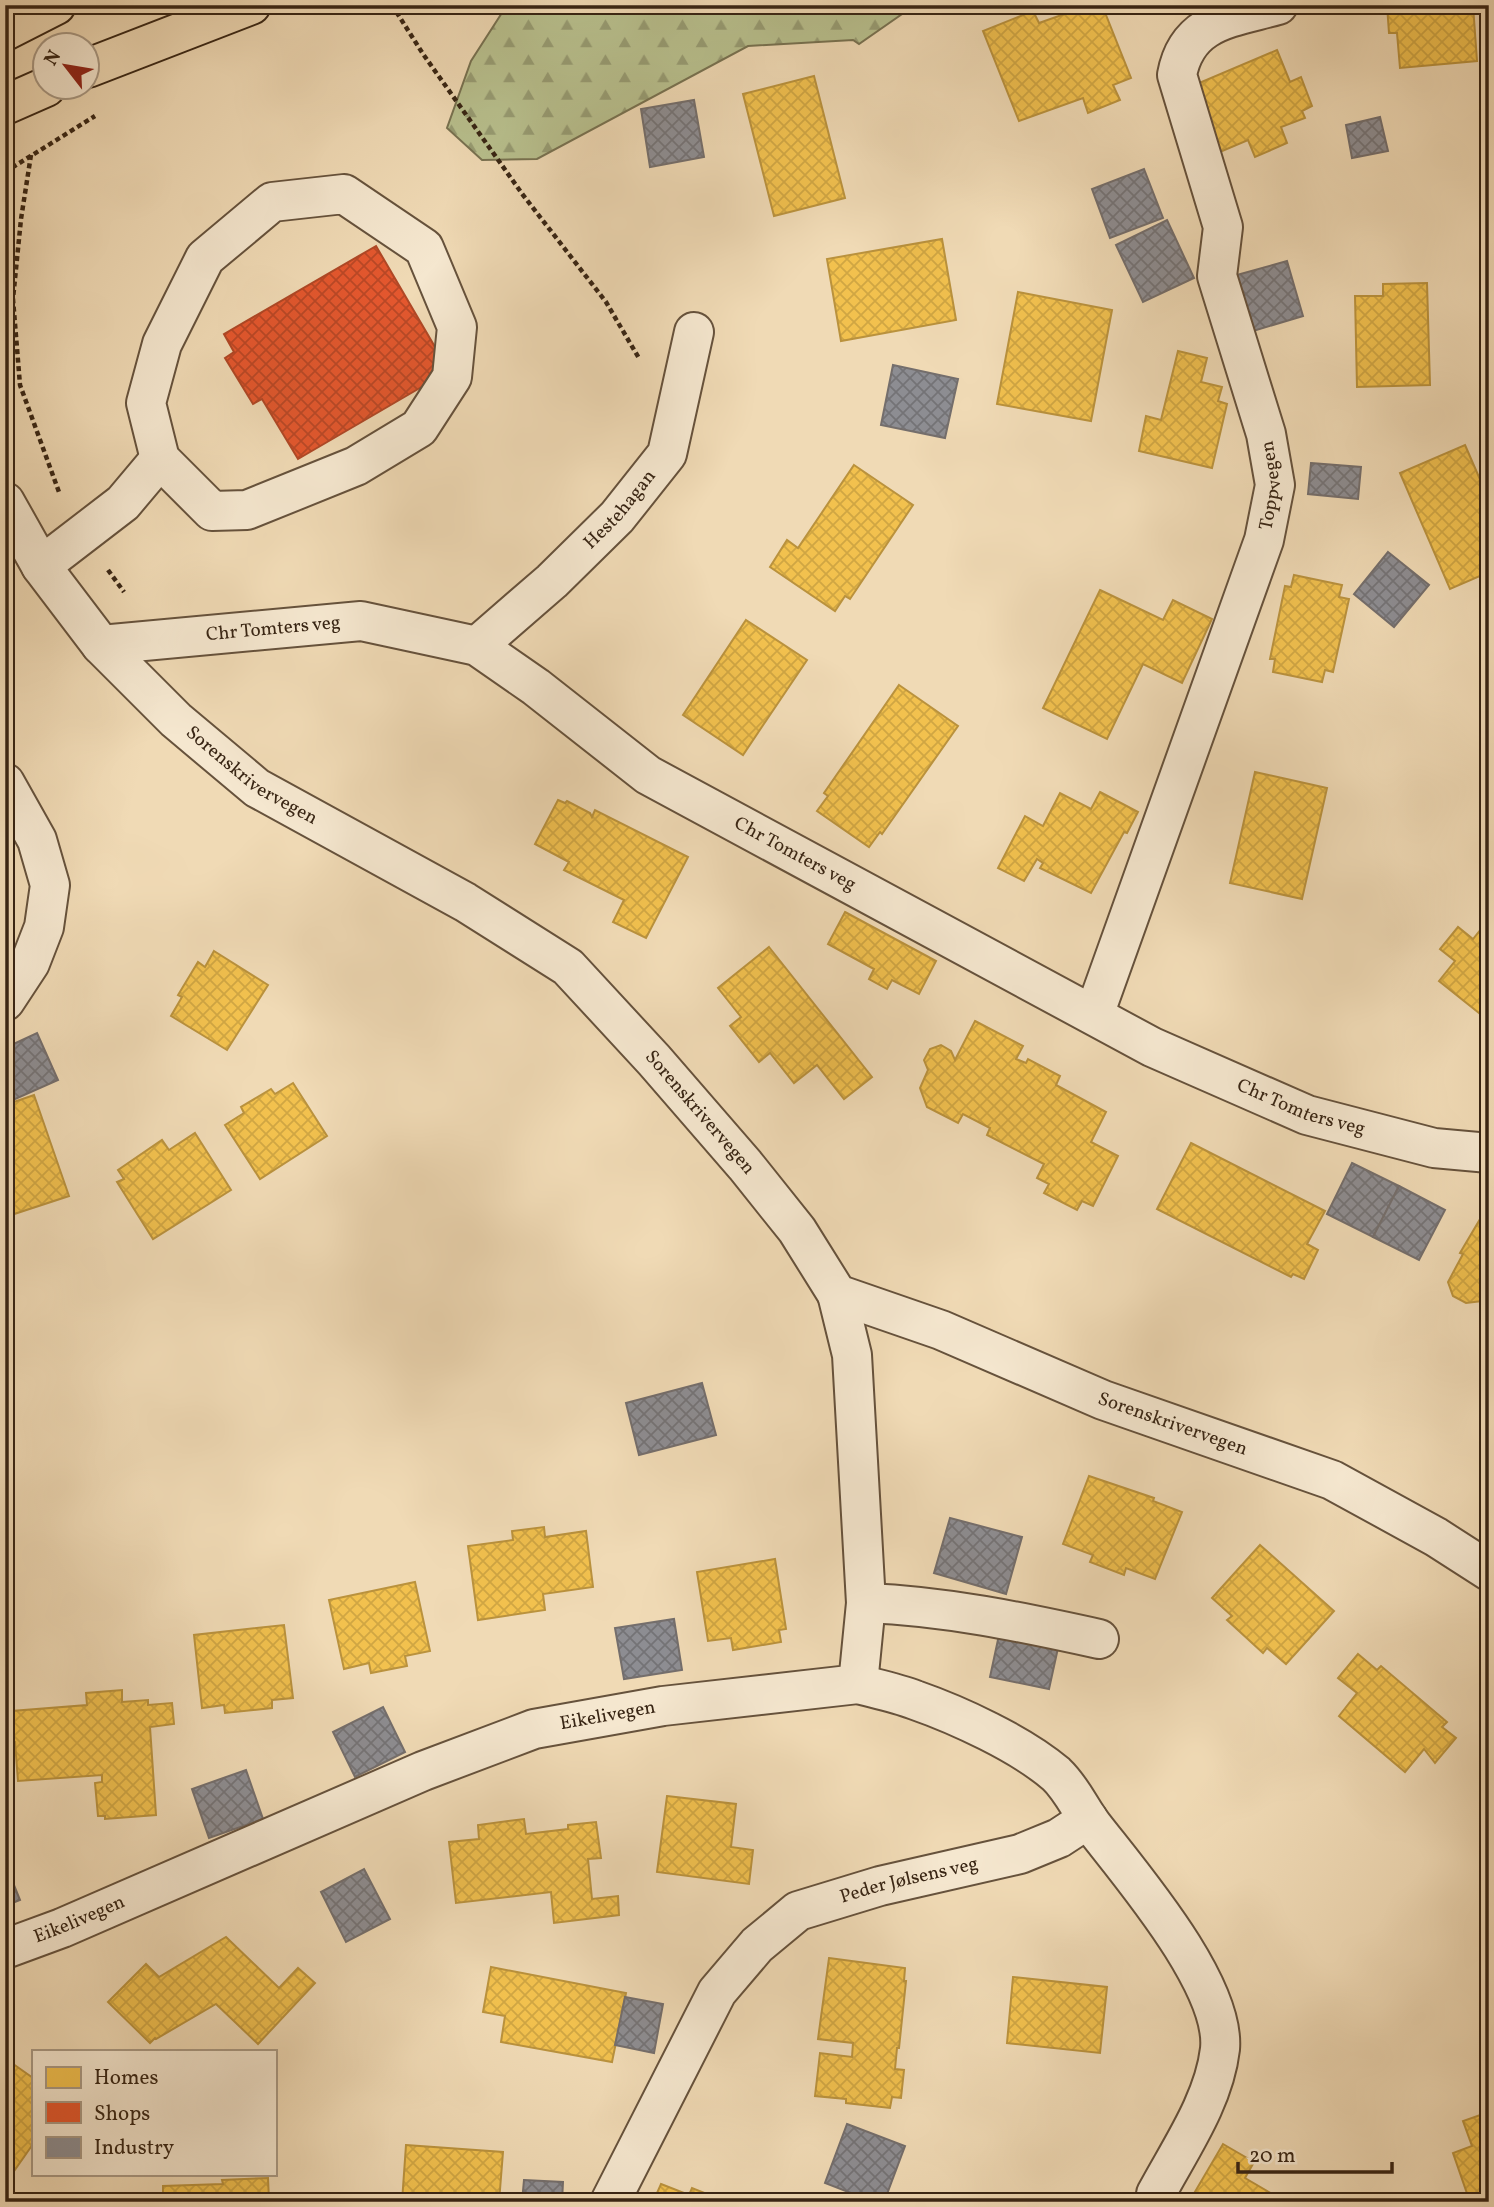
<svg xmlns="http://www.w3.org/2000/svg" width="1494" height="2207" font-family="Vollkorn,serif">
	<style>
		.forest { fill: url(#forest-firs); stroke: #787251; stroke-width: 2 }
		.homes { fill: url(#homes-cross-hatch); stroke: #ba923d; stroke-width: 2 }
		.shops { fill: url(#shops-cross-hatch); stroke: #b04826; stroke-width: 2 }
		.industry { fill: url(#industry-cross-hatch); stroke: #746e6c; stroke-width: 2 }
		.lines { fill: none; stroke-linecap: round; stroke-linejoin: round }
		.minor-casing { stroke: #66523c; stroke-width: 42 }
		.major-casing { stroke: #382514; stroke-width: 42 }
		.path { stroke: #382514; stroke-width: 4.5; stroke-dasharray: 5 3.5; stroke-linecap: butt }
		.minor { stroke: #f5e7cf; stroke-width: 38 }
		.major { stroke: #f0dab5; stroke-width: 38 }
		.labels { text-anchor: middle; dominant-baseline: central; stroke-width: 7; stroke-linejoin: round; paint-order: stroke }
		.street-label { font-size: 19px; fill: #382514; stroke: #f5e7cf }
	</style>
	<defs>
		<pattern id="forest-firs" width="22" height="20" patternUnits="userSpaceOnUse" patternTransform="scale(1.75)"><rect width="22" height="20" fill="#b8c08e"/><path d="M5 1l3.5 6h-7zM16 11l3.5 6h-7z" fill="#979c73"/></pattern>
		<pattern id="homes-cross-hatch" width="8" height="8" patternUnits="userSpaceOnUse" patternTransform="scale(1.75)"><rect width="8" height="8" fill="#f2c14e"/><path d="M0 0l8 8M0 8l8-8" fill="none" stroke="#d0a643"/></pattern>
		<pattern id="shops-cross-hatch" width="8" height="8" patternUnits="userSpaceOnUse" patternTransform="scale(1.75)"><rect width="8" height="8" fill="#e4572e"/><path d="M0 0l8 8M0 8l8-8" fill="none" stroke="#ba4826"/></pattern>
		<pattern id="industry-cross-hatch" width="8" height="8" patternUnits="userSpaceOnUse" patternTransform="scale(1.75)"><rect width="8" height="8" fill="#8d8d92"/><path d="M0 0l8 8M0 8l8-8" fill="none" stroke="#747376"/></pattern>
	</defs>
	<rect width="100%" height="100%" fill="#f0dab5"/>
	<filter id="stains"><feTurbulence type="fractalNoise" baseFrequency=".00286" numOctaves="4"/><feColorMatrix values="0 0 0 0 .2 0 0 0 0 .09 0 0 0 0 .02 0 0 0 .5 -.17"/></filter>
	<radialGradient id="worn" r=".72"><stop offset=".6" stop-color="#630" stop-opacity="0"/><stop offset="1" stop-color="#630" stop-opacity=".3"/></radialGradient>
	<polygon class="forest" points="507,5 915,5 859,44 853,40 748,46 537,159 482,160 447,128 471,61"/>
	<g class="homes">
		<polygon points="1090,5 1102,5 1131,78 1113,85 1120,100 1088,113 1083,98 1019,121 983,31 1033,11 1039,23"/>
		<polygon points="1387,5 1473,5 1477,61 1400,68 1397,33 1389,33"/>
		<polygon points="1277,50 1290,82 1301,77 1312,106 1302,111 1305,118 1281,127 1287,143 1255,157 1248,140 1220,152 1192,86"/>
		<polygon points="814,76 845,198 774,216 743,94"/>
		<polygon points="942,239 956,320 841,341 827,259"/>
		<polygon points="1427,283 1430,385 1357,387 1355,296 1383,296 1383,284"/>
		<polygon points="1018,292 1112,310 1091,421 997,404"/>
		<polygon points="1178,351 1207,358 1201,382 1222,387 1218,401 1227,404 1212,468 1139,451 1146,416 1161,420"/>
		<polygon points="1465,445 1485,491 1489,489 1488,590 1482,575 1450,589 1400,473"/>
		<polygon points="854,465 913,505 850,599 845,596 835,611 770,567 787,540 798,548"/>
		<polygon points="1294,575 1342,585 1339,597 1349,599 1333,672 1325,670 1322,682 1273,672 1275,659 1270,659 1285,586 1291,587"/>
		<polygon points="1100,590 1163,620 1173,600 1212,619 1182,683 1143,664 1107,739 1043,708"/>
		<polygon points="746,620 807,660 743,755 683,715"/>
		<polygon points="899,685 958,726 882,834 880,832 869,847 817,811 828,796 824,793"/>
		<polygon points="1255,772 1327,788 1302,899 1230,883"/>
		<polygon points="1100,792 1138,812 1127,833 1124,832 1091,893 1040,868 1043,863 1037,859 1024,881 998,868 1025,816 1043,826 1060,793 1091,809"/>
		<polygon points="558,800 565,803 567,801 590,813 592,817 595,810 688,857 646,938 613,922 624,900 564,870 569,862 535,844"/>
		<polygon points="845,912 936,961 919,994 892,980 887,989 869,979 874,969 828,944"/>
		<polygon points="1489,919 1489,1021 1439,981 1455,961 1440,949 1458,927 1473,939"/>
		<polygon points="769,947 872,1077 844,1099 817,1065 794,1083 770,1053 759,1062 730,1026 741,1017 718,988"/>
		<polygon points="214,951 268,985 227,1050 171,1016 182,997 178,995 198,962 205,967"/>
		<polygon points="975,1021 1023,1046 1016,1059 1026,1063 1028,1059 1060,1076 1056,1085 1106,1112 1091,1142 1118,1156 1093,1206 1082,1201 1077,1210 1044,1193 1049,1184 1037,1178 1044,1164 987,1135 990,1128 963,1114 958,1123 927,1107 920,1088 928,1070 924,1060 930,1049 941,1045 951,1051 955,1060"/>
		<polygon points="293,1083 327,1136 260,1179 225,1125 244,1113 241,1107 271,1089 275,1094"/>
		<polygon points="34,1095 69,1196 5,1217 5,1105"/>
		<polygon points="195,1133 231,1190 153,1239 117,1182 124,1179 118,1170 162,1140 169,1150"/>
		<polygon points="1191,1143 1325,1211 1307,1244 1318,1250 1304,1279 1293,1274 1291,1277 1157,1209"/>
		<polygon points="1489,1204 1489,1289 1482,1301 1466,1303 1453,1296 1448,1282 1463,1254 1460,1253"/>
		<polygon points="1089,1476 1154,1498 1153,1501 1182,1512 1155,1579 1126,1568 1124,1575 1090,1562 1093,1555 1063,1544"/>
		<polygon points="544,1527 545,1537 586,1531 593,1587 543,1594 545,1610 478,1620 468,1546 513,1540 512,1531"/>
		<polygon points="1260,1545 1334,1611 1286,1664 1267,1648 1263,1653 1227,1620 1232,1616 1212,1598"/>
		<polygon points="775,1559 786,1629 779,1630 781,1642 733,1650 731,1638 708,1641 697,1572"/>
		<polygon points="415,1582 430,1651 405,1656 407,1666 371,1673 369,1663 344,1669 329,1600"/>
		<polygon points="284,1625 293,1698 272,1700 272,1708 225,1713 224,1705 202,1708 194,1635"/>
		<polygon points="1358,1654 1377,1670 1381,1666 1447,1722 1442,1727 1456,1738 1435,1763 1424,1749 1405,1772 1339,1716 1357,1693 1338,1678"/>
		<polygon points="122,1690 122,1702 148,1700 148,1705 172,1703 174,1724 150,1727 156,1815 105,1819 105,1816 98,1816 95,1783 102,1782 102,1775 18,1781 15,1742 6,1743 5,1716 13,1716 12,1711 87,1705 86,1693"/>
		<polygon points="667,1796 736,1804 731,1847 753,1850 749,1884 657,1872"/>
		<polygon points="524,1819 526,1834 568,1829 568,1825 596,1822 601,1858 588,1859 592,1899 618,1896 619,1915 554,1923 551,1892 456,1903 449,1842 479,1839 478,1825"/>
		<polygon points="226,1937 279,1988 298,1968 315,1983 258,2044 216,2004 156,2039 155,2038 150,2043 108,2002 146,1964 159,1977"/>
		<polygon points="829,1958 905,1968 904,1981 906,1981 899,2048 897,2048 895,2069 904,2070 901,2098 892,2097 890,2108 846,2103 846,2099 815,2096 820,2053 852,2057 853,2043 818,2039"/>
		<polygon points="491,1967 626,1993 612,2062 501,2042 505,2016 483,2012"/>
		<polygon points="1013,1977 1107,1987 1100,2053 1007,2043"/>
		<polygon points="9,2061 33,2078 33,2144 5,2184 5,2067"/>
		<polygon points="1489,2112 1489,2198 1470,2202 1453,2153 1472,2146 1463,2121"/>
		<polygon points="1223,2144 1254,2162 1245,2178 1286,2202 1189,2202"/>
		<polygon points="406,2145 503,2152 499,2202 402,2202"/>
		<polygon points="268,2178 269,2200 273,2199 273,2202 163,2202 163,2186 223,2184 222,2180"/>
		<polygon points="661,2184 689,2195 692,2188 722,2200 722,2202 653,2202"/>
	</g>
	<polygon class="shops" points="376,246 449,371 298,459 262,399 253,404 225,358 234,352 224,334"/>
	<g class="industry">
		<polygon points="694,100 704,157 650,167 641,109"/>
		<polygon points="1380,117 1388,151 1352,158 1346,125"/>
		<polygon points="1144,169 1163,218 1110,238 1092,189"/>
		<polygon points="1167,220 1194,278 1143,302 1116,245"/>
		<polygon points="1287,261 1303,316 1253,331 1237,275"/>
		<polygon points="893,365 958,379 945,438 881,425"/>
		<polygon points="1311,463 1361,467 1358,499 1308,494"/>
		<polygon points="1388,552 1429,585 1394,627 1354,594"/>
		<polygon points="37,1033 58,1080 13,1100 5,1084 5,1048"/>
		<polygon points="1352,1163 1399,1186 1373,1237 1327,1214"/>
		<polygon points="1399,1186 1445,1210 1419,1260 1373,1237"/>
		<polygon points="702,1383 716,1435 639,1455 626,1403"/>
		<polygon points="950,1518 1022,1537 1006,1594 934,1573"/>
		<polygon points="674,1619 682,1670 624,1679 615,1628"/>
		<polygon points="999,1635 1058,1648 1049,1689 990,1677"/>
		<polygon points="383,1707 405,1752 355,1777 333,1732"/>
		<polygon points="246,1770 263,1819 209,1838 192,1789"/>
		<polygon points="5,1863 20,1900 5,1906"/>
		<polygon points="364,1869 390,1919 346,1942 321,1892"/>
		<polygon points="625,1997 663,2004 654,2053 615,2045"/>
		<polygon points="847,2124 905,2146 884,2202 874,2202 825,2183"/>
		<polygon points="524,2180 563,2182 562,2202 522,2202"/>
	</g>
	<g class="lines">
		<g class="minor-casing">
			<g id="minor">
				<polygon points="344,194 424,248 457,327 452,377 419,428 356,466 247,510 212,511 160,459 146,403 162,344 205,258 272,202"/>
				<path id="s1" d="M5,502L41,566L101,645L176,720L257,788L465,902L568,967L654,1060L745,1165L797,1230L837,1294L941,1330L1103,1400L1332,1480L1436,1537L1489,1571"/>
				<polyline points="41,566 123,503 160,459"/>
				<path id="s2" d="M101,645L361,621L477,646L536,687L648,775L1152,1047L1307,1115L1434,1148L1489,1153"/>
				<path id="s3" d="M477,646L552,581L617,517L667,454L694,332"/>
				<polyline points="5,783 37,840 50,885 44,927 30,963 5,1001"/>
				<path id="s4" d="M1094,1015L1264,540L1275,485L1266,434L1217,276L1223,227L1177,75C1187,20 1232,18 1278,5"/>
				<path d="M866,1603C945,1606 1022,1622 1099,1639"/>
				<path d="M858,1684C877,1689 897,1693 915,1700C958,1715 1021,1744 1056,1774C1072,1789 1080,1809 1093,1826C1131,1875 1226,1985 1220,2049C1214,2101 1180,2149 1156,2194"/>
				<path id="s5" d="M5,1949L62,1928L423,1771L534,1729L663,1706L858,1684L866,1603L852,1355L837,1294"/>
				<path id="s6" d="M610,2202L717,1992L757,1945L798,1911L880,1886L1020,1854L1059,1838L1088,1819"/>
			</g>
		</g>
		<g class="major-casing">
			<g id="major">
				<polyline points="5,31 56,5"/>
				<polyline points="88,68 251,5"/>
				<polyline points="5,105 46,87"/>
			</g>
		</g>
		<g class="path">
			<polyline points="392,5 423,54 523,195 606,302 640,360"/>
			<polyline points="31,155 21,219 13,299 20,385 59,492"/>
			<polyline points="5,172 95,116"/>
			<polyline points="108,570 124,592"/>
		</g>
		<use href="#minor" class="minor"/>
		<use href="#major" class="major"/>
	</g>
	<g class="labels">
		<g class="street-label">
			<text stroke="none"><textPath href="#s4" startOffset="560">Toppvegen</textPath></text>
			<text stroke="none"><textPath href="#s3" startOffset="198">Hestehagan</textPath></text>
			<text stroke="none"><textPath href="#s2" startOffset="173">Chr Tomters veg</textPath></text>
			<text stroke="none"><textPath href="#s1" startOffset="373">Sorenskrivervegen</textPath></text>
			<text stroke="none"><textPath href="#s2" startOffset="761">Chr Tomters veg</textPath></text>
			<text stroke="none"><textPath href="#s2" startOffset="1328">Chr Tomters veg</textPath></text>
			<text stroke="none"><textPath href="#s1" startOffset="940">Sorenskrivervegen</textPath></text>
			<text stroke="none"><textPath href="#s1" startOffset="1528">Sorenskrivervegen</textPath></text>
			<text stroke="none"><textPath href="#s5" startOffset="648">Eikelivegen</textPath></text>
			<text stroke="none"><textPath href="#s6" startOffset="466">Peder Jølsens veg</textPath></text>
			<text stroke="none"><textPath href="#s5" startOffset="80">Eikelivegen</textPath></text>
		</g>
	</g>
	<rect width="1494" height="2207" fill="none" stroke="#f0dab5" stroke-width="28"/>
	<rect x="7" y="7" width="1480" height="2193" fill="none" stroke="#382514" stroke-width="3.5"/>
	<rect x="14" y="14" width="1466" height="2179" fill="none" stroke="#382514" stroke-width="2"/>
	<rect x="32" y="2050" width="245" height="126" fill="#f5e7cf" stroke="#a99984" stroke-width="2"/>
	<rect x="46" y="2067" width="35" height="21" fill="#f2c14e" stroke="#a99984" stroke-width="2"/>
	<text x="94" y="2084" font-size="21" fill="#382514">Homes</text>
	<rect x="46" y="2102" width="35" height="21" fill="#e4572e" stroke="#a99984" stroke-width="2"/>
	<text x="94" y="2120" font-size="21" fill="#382514">Shops</text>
	<rect x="46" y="2137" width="35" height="21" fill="#8d8d92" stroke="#a99984" stroke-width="2"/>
	<text x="94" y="2154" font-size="21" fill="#382514">Industry</text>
	<g transform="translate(66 66) rotate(301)"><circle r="33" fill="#f5e7cf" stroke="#a99984" stroke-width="2"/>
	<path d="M0-5L12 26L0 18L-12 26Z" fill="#8f2418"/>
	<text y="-10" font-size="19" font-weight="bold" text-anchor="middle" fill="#382514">N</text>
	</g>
	<path d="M1238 2162v10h154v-10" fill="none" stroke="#382514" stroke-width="3.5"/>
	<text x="1249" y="2162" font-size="21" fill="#382514" stroke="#f5e7cf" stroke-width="5" paint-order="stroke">20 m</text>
	<rect width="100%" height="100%" filter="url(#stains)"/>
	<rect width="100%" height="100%" fill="url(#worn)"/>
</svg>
